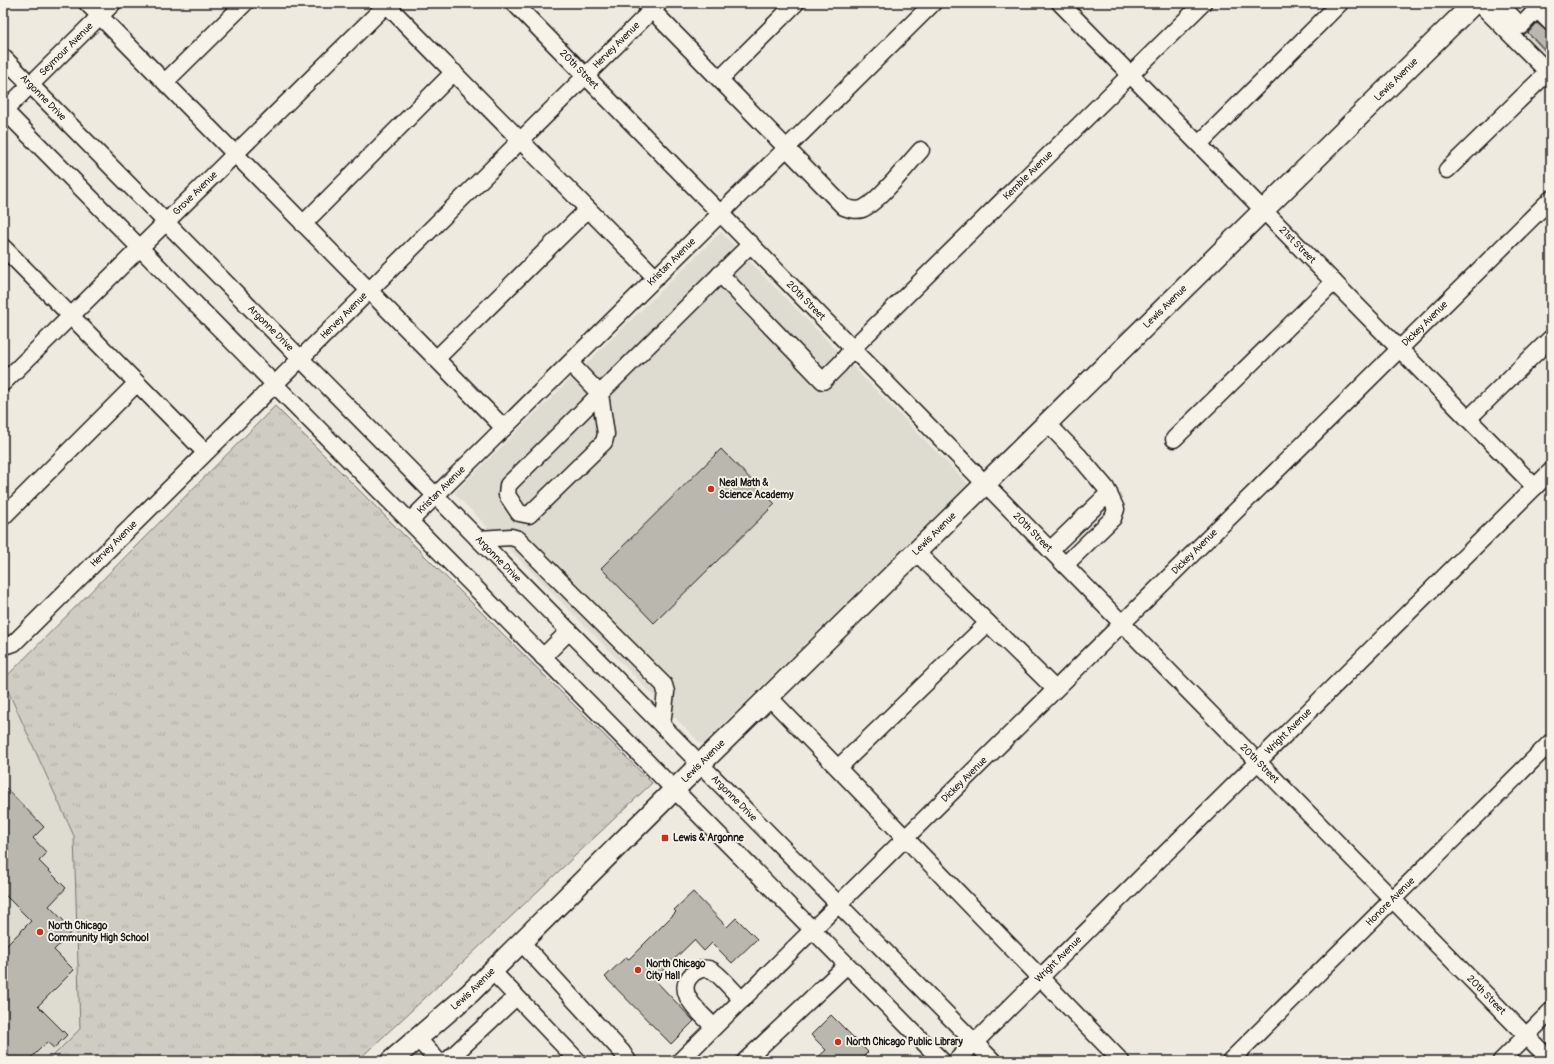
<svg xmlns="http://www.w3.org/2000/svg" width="1554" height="1064" font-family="Pangolin,sans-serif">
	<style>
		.built { fill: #dedbd1 }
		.park { fill: url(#park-tufts); stroke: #767470 }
		.building { fill: #bab7af; stroke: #1c1c1c }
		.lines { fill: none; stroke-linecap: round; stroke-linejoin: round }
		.minor-casing { stroke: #1c1c1c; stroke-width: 19 }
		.major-casing { stroke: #1c1c1c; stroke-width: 23 }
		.minor { stroke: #f7f3e8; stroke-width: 16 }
		.major { stroke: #f7f3e8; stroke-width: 20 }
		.poi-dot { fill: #c8321e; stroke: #f7f3e8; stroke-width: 1.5 }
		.labels { text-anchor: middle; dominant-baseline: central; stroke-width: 3.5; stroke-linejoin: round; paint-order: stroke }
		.street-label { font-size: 10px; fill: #1c1c1c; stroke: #f7f3e8 }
		.poi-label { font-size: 10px; font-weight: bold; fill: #1c1c1c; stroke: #f7f3e8; text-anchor: start }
	</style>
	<defs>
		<pattern id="park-tufts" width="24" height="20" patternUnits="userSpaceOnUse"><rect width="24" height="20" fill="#cfccc3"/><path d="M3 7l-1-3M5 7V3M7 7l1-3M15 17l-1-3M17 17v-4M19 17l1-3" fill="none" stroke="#b1afa7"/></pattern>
	</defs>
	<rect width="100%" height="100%" fill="#eeeae0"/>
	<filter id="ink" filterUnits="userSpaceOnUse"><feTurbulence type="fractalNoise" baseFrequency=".025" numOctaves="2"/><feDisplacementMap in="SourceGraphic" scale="8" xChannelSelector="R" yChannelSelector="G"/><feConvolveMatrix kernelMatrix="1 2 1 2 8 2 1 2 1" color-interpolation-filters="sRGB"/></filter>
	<g filter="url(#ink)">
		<g class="built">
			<polygon points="1501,3 1551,3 1551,76 1490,13"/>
			<polygon points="721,232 968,484 702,745 454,493"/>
			<polygon points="3,681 74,836 80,1029 48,1061 3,1061"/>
		</g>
		<polygon class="park" points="275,406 652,783 424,999 357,1061 48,1061 80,1029 74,836 3,680"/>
		<g class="building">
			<polygon points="1537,23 1545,30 1551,32 1551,57 1528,33"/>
			<polygon points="721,449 775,504 654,623 601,568"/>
			<polygon points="3,785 44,827 33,838 47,853 39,861 66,888 49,906 73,930 54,950 74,970 38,1006 67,1035 54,1048 47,1042 28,1061 3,1061 3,949 31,921 3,893"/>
			<polygon points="693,892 727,927 736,918 757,939 732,963 712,943 704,951 694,940 654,979 694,1021 671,1044 605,977 626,957 629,959 676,912 674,910"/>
			<polygon points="831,1015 868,1052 859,1061 814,1061 826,1050 811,1035"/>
		</g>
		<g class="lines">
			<g class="minor-casing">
				<g id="minor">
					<polyline points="87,3 504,428"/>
					<polyline points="385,3 656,278"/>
					<path id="s1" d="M514,3L1551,1061"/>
					<path d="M645,3L844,207C850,209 855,211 862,209C878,203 908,164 921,150"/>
					<path id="s2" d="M1060,3L1535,487"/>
					<polyline points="1479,3 1551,75"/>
					<polyline points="1499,3 1521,26 1543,3"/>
					<polyline points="1537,9 1551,23"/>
					<path id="s3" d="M3,57L993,1061"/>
					<polyline points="720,79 796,3"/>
					<polyline points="165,82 245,3"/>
					<polyline points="3,109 942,1061"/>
					<path id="s4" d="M3,112L113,3"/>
					<polyline points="1199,144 1340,3"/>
					<polyline points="1447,170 1548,72"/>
					<polyline points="303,224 454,72"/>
					<polyline points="3,247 205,452"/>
					<path id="s5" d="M720,274L823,381L840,364L853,348L1203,3"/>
					<polyline points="436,359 588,209"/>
					<path d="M570,363L600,394L606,434L604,442L529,515L519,513L507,495L508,485C589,405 669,324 751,244"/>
					<path id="s6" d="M3,383L388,3"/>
					<polyline points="1468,419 1551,338"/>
					<polyline points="1047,423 1078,455 1106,488 1116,509 1113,518 1065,565"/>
					<polyline points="1174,439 1334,282"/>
					<polyline points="3,517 137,383"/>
					<path id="s7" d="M410,521L933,3"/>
					<polyline points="478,539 511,537 518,539 664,685 666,692 662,725"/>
					<polyline points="1050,550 1109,493"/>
					<polyline points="916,552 1055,689"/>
					<path id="s8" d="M3,646L14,643L659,3"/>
					<polyline points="543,657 569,631"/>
					<polyline points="769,697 1121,1061"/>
					<polyline points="838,768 988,623"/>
					<polyline points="521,942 622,1052 628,1061"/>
					<polyline points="492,971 578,1061"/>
					<path d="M714,1027C701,1013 670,991 695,972C700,969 707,967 713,971C721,976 734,992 742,1000"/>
					<polyline points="417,1038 438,1061"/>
					<polyline points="447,1061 516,997"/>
					<path id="s9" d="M680,1061L1551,199"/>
					<polyline points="745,1061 847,965"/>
					<path id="s10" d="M956,1061L1551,471"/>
					<path id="s11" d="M1230,1061L1551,742"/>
					<polyline points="1501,1061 1551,1011"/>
				</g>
			</g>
			<g class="major-casing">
				<g id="major">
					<path id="s12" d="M391,1061L470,993L674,790L1474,3"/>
				</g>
			</g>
			<use href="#minor" class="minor"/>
			<use href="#major" class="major"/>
		</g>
	</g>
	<g class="poi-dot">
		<circle cx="711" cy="489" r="4"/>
		<rect x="661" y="834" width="8" height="8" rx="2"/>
		<circle cx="40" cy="932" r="4"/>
		<circle cx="638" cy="970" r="4"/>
		<circle cx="838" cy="1042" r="4"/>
	</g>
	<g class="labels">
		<g class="street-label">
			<text stroke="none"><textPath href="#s8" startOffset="860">Hervey Avenue</textPath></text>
			<text stroke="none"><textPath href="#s4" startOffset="89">Seymour Avenue</textPath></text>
			<text stroke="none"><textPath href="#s1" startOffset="93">20th Street</textPath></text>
			<text stroke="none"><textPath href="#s12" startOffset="1405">Lewis Avenue</textPath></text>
			<text stroke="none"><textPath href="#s3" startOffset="57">Argonne Drive</textPath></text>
			<text stroke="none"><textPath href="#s5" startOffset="439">Kemble Avenue</textPath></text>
			<text stroke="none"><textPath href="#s6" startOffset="270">Grove Avenue</textPath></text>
			<text stroke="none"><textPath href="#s2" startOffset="339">21st Street</textPath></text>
			<text stroke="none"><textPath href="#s7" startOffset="368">Kristan Avenue</textPath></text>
			<text stroke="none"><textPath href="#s1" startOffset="417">20th Street</textPath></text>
			<text stroke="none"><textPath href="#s12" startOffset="1081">Lewis Avenue</textPath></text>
			<text stroke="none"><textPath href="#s8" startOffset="476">Hervey Avenue</textPath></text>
			<text stroke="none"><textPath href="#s9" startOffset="1048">Dickey Avenue</textPath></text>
			<text stroke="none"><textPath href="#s3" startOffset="381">Argonne Drive</textPath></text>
			<text stroke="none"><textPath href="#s7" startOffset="44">Kristan Avenue</textPath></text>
			<text stroke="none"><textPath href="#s1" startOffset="741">20th Street</textPath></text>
			<text stroke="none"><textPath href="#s12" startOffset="757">Lewis Avenue</textPath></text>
			<text stroke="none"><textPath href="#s8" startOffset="152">Hervey Avenue</textPath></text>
			<text stroke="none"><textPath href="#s9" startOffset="724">Dickey Avenue</textPath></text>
			<text stroke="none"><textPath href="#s3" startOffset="705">Argonne Drive</textPath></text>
			<text stroke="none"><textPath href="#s10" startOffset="468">Wright Avenue</textPath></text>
			<text stroke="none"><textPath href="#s12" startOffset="433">Lewis Avenue</textPath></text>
			<text stroke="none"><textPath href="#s1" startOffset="1065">20th Street</textPath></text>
			<text stroke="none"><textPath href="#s9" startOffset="400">Dickey Avenue</textPath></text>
			<text stroke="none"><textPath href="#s3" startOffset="1041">Argonne Drive</textPath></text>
			<text stroke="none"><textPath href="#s11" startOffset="226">Honore Avenue</textPath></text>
			<text stroke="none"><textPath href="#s10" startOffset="144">Wright Avenue</textPath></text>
			<text stroke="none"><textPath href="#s12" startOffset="109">Lewis Avenue</textPath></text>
			<text stroke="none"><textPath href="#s1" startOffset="1389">20th Street</textPath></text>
		</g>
		<g class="poi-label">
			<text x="719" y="483">Neal Math &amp;<tspan x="719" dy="12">Science Academy</tspan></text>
			<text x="673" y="838">Lewis &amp; Argonne</text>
			<text x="48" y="926">North Chicago<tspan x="48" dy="12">Community High School</tspan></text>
			<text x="646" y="964">North Chicago<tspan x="646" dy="12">City Hall</tspan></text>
			<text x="846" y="1042">North Chicago Public Library</text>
		</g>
	</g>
	<rect width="1554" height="1064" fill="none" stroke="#f7f3e8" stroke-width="16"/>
	<rect x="8" y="8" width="1538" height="1048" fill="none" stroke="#1c1c1c" stroke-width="1.5" filter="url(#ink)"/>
</svg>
